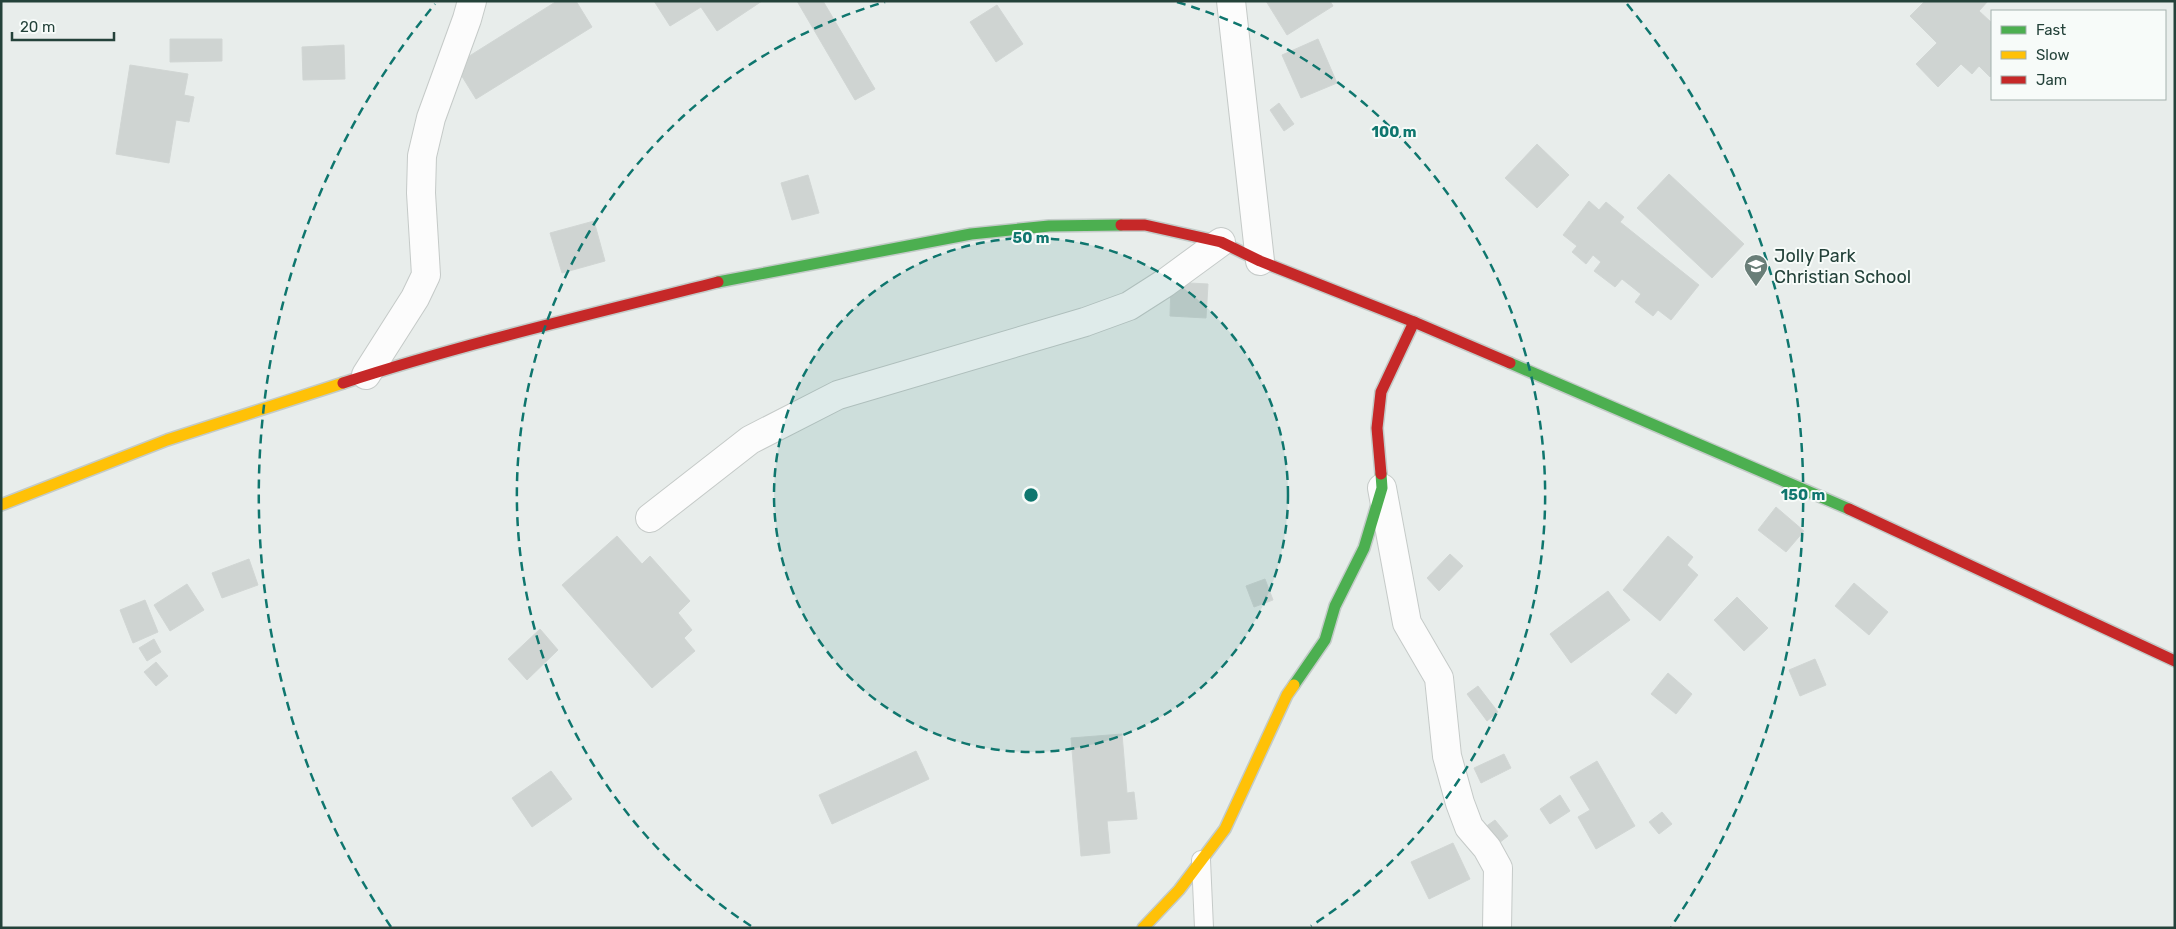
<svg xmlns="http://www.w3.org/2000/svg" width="2176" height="929" font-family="Rubik,sans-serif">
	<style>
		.building { fill: #cfd4d2; stroke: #d1d6d4 }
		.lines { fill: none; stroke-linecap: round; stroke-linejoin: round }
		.lane-casing { stroke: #c5cac8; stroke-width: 20 }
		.street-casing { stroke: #c5cac8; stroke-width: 30 }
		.fast-casing { stroke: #c3cbc8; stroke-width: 14 }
		.slow-casing { stroke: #c3cbc8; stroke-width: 14 }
		.jam-casing { stroke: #c3cbc8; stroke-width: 14 }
		.lane { stroke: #fcfcfc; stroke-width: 18 }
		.street { stroke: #fcfcfc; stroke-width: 28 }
		.fast { stroke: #4caf50; stroke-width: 11 }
		.slow { stroke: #ffc107; stroke-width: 11 }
		.jam { stroke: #c62828; stroke-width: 11 }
		.ring { fill: none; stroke: #0f766e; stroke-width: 2.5; stroke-dasharray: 9 6 }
		.labels { text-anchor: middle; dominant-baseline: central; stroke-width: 4; stroke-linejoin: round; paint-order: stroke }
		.poi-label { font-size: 18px; fill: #24423a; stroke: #f7fbf9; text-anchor: start }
		.centre { fill: #0f766e; stroke: #f7fbf9; stroke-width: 2.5 }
		.ring-label { font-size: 15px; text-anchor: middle; font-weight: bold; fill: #0f766e; stroke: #f7fbf9; stroke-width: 4; stroke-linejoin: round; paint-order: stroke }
	</style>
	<rect width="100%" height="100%" fill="#e8edeb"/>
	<g class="building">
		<polygon points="557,1 576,1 592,27 476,99 455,65"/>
		<polygon points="654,1 762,1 717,31 701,7 670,26"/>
		<polygon points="797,1 823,1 875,89 855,100"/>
		<polygon points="1266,1 1330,1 1333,6 1287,35"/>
		<polygon points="1925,1 1988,1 1979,11 1992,23 1992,75 1990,77 1979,66 1972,74 1961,64 1938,87 1916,64 1937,43 1910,16"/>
		<polygon points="997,5 1023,44 996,62 970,22"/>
		<polygon points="170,39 222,39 222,61 170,62"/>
		<polygon points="1318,39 1337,83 1301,98 1282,55"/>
		<polygon points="344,45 345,79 303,80 302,47"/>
		<polygon points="130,65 188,74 184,95 194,97 189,122 176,120 169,163 116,154"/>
		<polygon points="1279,103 1294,124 1284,131 1270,110"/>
		<polygon points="1537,144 1569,175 1537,208 1505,178"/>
		<polygon points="1669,174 1744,244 1712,278 1637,208"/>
		<polygon points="808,175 819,213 792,220 781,183"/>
		<polygon points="1589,201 1599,210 1606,202 1624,217 1620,222 1699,285 1671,320 1658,310 1653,316 1635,302 1641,294 1622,279 1615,287 1594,271 1601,262 1593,255 1586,264 1572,252 1577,246 1563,235"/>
		<polygon points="594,221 605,261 562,273 550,233"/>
		<polygon points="1171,282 1208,284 1206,318 1170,316"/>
		<polygon points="1776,507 1804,531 1786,552 1758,530"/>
		<polygon points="617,536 642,564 650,556 690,601 678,613 692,630 684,638 695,651 652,688 562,585"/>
		<polygon points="1668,536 1693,557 1687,565 1698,575 1660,621 1623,590"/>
		<polygon points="1450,554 1463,566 1439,591 1427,578"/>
		<polygon points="249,559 258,585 222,598 212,573"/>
		<polygon points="1265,579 1273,600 1254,607 1246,586"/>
		<polygon points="1854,583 1888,612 1869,635 1835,606"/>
		<polygon points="187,584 204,610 170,631 154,605"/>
		<polygon points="1608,591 1630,620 1571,663 1550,634"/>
		<polygon points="1737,597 1768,628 1744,651 1714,620"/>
		<polygon points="145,600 158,632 133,643 120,610"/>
		<polygon points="540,629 558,650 527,680 508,659"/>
		<polygon points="154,639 161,652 147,661 139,648"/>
		<polygon points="1815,659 1826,685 1800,696 1789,670"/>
		<polygon points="156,662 168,676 156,686 144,672"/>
		<polygon points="1668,673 1692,694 1676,714 1651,694"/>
		<polygon points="1478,686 1498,712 1487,721 1467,694"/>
		<polygon points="1122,734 1127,793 1134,792 1137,819 1107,821 1110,853 1081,856 1071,738"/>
		<polygon points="916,751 929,779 832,824 819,795"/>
		<polygon points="1504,754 1511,768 1481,783 1474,768"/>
		<polygon points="1597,761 1635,826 1596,849 1578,817 1590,810 1570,777"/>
		<polygon points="551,771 572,799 532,827 512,798"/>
		<polygon points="1560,795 1570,811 1550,824 1540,809"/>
		<polygon points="1662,812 1672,824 1659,834 1649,822"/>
		<polygon points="1495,820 1508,836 1494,847 1481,830"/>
		<polygon points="1453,843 1470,879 1429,899 1411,862"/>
	</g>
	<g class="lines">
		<g class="lane-casing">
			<polyline id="lane" points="1201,860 1204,928"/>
		</g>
		<g class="street-casing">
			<g id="street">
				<polyline points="1231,1 1260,261"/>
				<polyline points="366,375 415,298 426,275 421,193 422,156 431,118 467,19 472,1"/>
				<polyline points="1382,488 1407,623 1439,678 1447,756 1460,803 1469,827 1487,848 1498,868 1497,928"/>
				<polyline points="650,518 750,440 838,395 1085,322 1129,306 1165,283 1221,242"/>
			</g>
		</g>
		<g class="fast-casing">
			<g id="fast">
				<polyline points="718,282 971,234 1049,226 1121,225"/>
				<polyline points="1510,363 1849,509"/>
				<polyline points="1294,685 1325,640 1335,606 1364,548 1382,488 1381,474"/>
			</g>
		</g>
		<g class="slow-casing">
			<g id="slow">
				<polyline points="1,505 167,440 343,383"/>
				<polyline points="1143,928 1179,890 1225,829 1287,695 1294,685"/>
			</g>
		</g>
		<g class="jam-casing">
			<g id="jam">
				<polyline points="1121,225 1145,225 1221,242 1260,261 1414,322 1510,363"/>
				<path d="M343,383C466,343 592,314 718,282"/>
				<polyline points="1381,474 1377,428 1381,392 1414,322"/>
				<polyline points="1849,509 2175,661"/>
			</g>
		</g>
		<use href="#lane" class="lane"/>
		<use href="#street" class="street"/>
		<use href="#fast" class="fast"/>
		<use href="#slow" class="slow"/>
		<use href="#jam" class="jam"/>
	</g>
	<circle cx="1031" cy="495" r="257" fill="#0f766e" fill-opacity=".12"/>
	<g class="ring">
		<circle cx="1031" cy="495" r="257"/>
		<path d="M751 926A514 514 0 0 1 885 2M1177 2A514 514 0 0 1 1311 926"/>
		<path d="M391 927A772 772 0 0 1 435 4M1627 4A772 772 0 0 1 1671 927"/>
	</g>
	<defs>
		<g id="school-pin" transform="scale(1.25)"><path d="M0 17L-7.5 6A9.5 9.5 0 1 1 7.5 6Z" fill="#697e78" stroke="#f7fbf9"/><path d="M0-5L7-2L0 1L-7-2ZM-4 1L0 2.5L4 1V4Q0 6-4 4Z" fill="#fff"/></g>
	</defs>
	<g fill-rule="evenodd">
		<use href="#school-pin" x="1756" y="266"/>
	</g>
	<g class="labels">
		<g class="poi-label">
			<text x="1774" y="256">Jolly Park<tspan x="1774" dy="21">Christian School</tspan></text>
		</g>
	</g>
	<circle cx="1031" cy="495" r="8" class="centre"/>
	<g class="ring-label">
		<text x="1394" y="137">100 m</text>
		<text x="1031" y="243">50 m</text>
		<text x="1803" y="500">150 m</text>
	</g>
	<rect width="2176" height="929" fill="none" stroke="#24423a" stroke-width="5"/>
	<rect x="1991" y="10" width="175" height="90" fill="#f7fbf9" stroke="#a3b1ad"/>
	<rect x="2001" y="26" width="25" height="8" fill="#4caf50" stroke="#a3b1ad"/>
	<text x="2036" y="35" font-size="15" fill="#24423a">Fast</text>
	<rect x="2001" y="51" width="25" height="8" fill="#ffc107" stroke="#a3b1ad"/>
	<text x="2036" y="60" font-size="15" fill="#24423a">Slow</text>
	<rect x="2001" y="76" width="25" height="8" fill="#c62828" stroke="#a3b1ad"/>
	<text x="2036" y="85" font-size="15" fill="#24423a">Jam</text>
	<path d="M12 32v8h102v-8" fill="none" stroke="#24423a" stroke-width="2.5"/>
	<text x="20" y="32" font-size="15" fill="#24423a" stroke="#f7fbf9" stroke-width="4" paint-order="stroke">20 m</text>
</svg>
